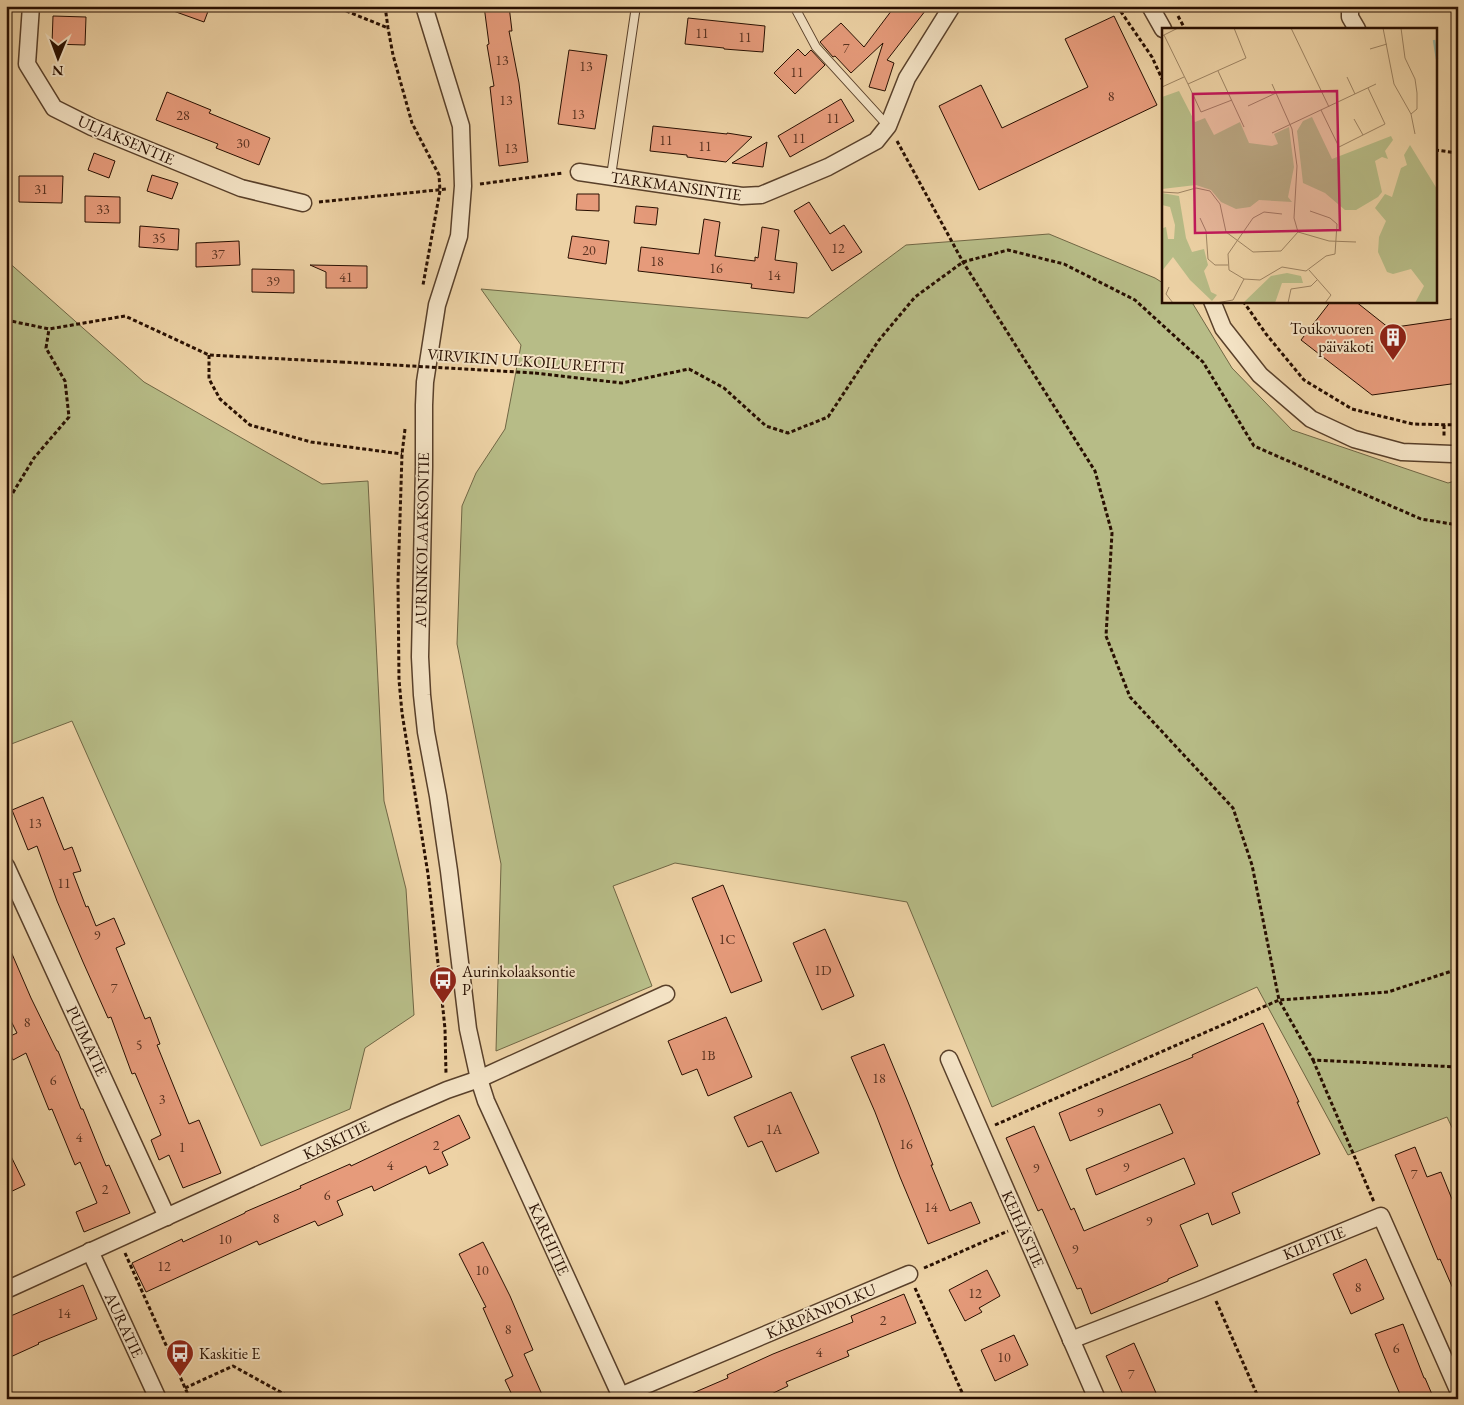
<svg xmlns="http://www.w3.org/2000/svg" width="1464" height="1405" font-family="'EB Garamond',serif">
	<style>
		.green { fill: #b7bc87; stroke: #706644 }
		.building { fill: #e69b7b; stroke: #280f01 }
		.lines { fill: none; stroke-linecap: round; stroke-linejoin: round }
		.service-casing { stroke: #59402a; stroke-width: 10 }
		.minor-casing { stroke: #59402a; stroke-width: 19 }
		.path { stroke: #280f01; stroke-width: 3; stroke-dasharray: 4 2.5; stroke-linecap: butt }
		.service { stroke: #f3e2c4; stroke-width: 8 }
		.minor { stroke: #f3e2c4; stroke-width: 16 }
		.path-bridge { stroke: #280f01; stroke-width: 3; stroke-dasharray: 4 2.5; stroke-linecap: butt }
		.labels { text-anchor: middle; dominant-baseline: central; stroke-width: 4; stroke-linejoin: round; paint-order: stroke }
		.number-label { font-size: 14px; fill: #583220 }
		.street-label { font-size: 16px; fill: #280f01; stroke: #f3e2c4 }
		.poi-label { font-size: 16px; fill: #280f01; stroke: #f3e2c4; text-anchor: start }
		.inset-river { fill: none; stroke: #99b8a8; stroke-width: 2.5 }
		.inset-road { fill: none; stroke: #9e8463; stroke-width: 1 }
		.view { fill: #c2185b; fill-opacity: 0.15; stroke: #c2185b; stroke-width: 2.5 }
		.inset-edge { fill: none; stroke: #280f01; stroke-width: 2.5 }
	</style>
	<rect width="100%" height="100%" fill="#edd2a5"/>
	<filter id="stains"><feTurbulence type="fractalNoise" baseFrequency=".004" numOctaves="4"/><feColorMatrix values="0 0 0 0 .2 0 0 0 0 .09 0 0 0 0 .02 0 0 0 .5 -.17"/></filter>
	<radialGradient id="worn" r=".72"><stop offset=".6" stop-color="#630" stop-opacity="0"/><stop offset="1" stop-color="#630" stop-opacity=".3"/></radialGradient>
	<g class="green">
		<polygon points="1049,234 1155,278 1163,283 1163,301 1189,301 1193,304 1232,368 1292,430 1448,483 1458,480 1458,1140 1447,1117 1348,1155 1257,987 992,1107 907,902 675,863 613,886 652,986 496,1051 501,864 457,644 462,506 476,473 505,429 521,345 481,289 808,318 906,245"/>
		<polygon points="6,260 144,382 322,484 368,481 384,801 406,889 414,1015 365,1048 350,1109 261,1146 72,721 6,746"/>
	</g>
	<g class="building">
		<polygon points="165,6 210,6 204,22 165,8"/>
		<polygon points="484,6 509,6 512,31 509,31 519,83 528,162 499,166 490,87 494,86 487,45 489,44"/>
		<polygon points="895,6 929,6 887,60 894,63 885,91 869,87 883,43 851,73 835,56 833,57 820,42 841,23 864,47"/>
		<polygon points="53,16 86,17 85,45 52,44"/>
		<polygon points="1114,16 1157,105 979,190 939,106 981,85 1002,128 1088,87 1065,39"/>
		<polygon points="688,18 765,26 763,52 724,49 724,48 685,44"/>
		<polygon points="798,49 805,56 811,50 825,65 795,94 774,73"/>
		<polygon points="569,50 607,55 595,129 558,124"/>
		<polygon points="167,92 211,110 209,113 270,138 259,165 216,148 218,144 156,120"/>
		<polygon points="841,99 854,121 790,157 778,136"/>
		<polygon points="653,126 727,134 727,133 752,137 726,162 687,157 687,155 650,151"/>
		<polygon points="767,142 763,167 732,163"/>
		<polygon points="94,153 115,161 109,178 88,170"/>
		<polygon points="152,175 178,183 172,199 147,191"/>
		<polygon points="19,176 63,176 62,203 19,202"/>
		<polygon points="577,194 599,194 599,211 576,210"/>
		<polygon points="85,196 120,197 120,223 85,222"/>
		<polygon points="809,202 830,234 844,225 862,252 832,271 794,211"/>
		<polygon points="636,206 658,208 656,225 634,223"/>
		<polygon points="704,219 720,222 715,256 755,261 755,257 758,258 762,227 779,230 775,260 797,263 794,293 751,288 752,284 638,271 641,247 699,254"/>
		<polygon points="140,226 179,229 178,250 139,247"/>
		<polygon points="572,236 609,241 606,264 568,258"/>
		<polygon points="239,241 240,265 196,267 196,243"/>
		<polygon points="310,265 367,266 367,288 326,288 326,272"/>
		<polygon points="252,269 294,270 294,293 252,292"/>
		<polygon points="1331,301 1355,301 1389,328 1458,318 1458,383 1372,395 1301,340"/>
		<polygon points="43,797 64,850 72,847 81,871 73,873 86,907 88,906 96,926 114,918 125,944 116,948 145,1019 150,1017 160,1044 157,1045 189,1124 199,1120 221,1173 183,1188 169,1155 159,1160 151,1140 161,1135 135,1073 132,1074 111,1017 108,1018 83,962 57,901 37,846 28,850 12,810"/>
		<polygon points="723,885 762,981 731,993 692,898"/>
		<polygon points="825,929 854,996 822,1010 793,943"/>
		<polygon points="6,940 31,998 57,1051 58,1051 81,1109 83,1109 106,1166 109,1165 130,1213 84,1232 76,1212 97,1203 80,1162 75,1165 52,1109 49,1110 26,1053 13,1060 6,1045 6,1038 17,1033 6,1011"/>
		<polygon points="726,1017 752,1077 708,1096 697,1069 682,1075 668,1041"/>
		<polygon points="1263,1023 1286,1073 1299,1102 1297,1102 1320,1154 1232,1193 1240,1213 1212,1225 1208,1213 1180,1225 1198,1266 1168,1279 1168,1281 1091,1314 1081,1288 1077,1289 1042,1209 1038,1211 1006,1138 1034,1126 1071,1210 1074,1208 1084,1231 1195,1184 1184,1158 1096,1195 1086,1169 1173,1133 1160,1104 1070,1141 1059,1113 1193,1057 1192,1055"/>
		<polygon points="884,1044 908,1102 933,1165 931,1165 950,1211 971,1202 980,1223 928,1244 900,1177 875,1112 851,1057"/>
		<polygon points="791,1092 819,1153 776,1172 762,1141 748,1147 734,1117"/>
		<polygon points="459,1115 470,1138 442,1152 448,1165 429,1174 426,1166 374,1191 372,1186 337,1201 343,1215 318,1226 315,1221 259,1245 257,1241 146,1292 132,1263 182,1239 183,1242 245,1213 245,1212 301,1188 300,1186 350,1164 351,1166"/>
		<polygon points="6,1146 25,1185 6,1194"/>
		<polygon points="1415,1147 1427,1177 1441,1172 1458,1214 1458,1300 1440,1259 1438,1260 1395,1155"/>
		<polygon points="483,1242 510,1296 533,1350 524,1354 544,1399 514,1399 505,1380 513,1376 483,1308 486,1307 459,1254"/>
		<polygon points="1366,1259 1384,1299 1351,1314 1333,1274"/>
		<polygon points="987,1270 1000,1296 979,1308 982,1312 965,1321 949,1290"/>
		<polygon points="83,1285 97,1319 38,1343 39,1344 6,1359 6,1318"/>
		<polygon points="904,1294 916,1323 847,1351 849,1356 786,1382 788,1386 761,1399 679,1399 728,1378 727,1375 773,1354 853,1322 851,1316"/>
		<polygon points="1403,1324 1424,1378 1425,1378 1434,1399 1402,1399 1388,1366 1375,1334"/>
		<polygon points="1014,1335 1028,1365 995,1381 981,1350"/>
		<polygon points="1134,1343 1156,1393 1143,1399 1125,1399 1106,1356"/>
	</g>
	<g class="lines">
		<g class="service-casing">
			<g id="service">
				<polyline points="794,6 816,47 888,126"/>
				<polyline points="611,176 636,6"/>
			</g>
		</g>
		<g class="minor-casing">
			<g id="minor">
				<polyline points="31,6 27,64 54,108 92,127 241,188 303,203"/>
				<polyline points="424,6 461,126 463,186 459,236 437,305 425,382 424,405 424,467 420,657 422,695 426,732 438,796 449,871 468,1029 479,1079 486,1101 622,1399"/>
				<polyline points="1150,6 1163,29"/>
				<polyline points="1350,6 1350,17 1357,29"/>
				<polyline points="579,172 742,196 761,195 828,167 876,141 888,126 907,78 952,6"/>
				<polyline points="1212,301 1223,328 1260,375 1311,419 1354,439 1402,452 1452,454 1458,453"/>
				<polyline points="6,866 167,1217"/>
				<polyline points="949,1059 1097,1399"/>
				<polyline points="90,1251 158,1399"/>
				<polyline points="6,1290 394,1113 447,1090 479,1079 666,994"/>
				<polyline points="1071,1340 1202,1289 1381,1216 1458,1390"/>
				<polyline points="620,1396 909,1274"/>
			</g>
		</g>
		<g class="path">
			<polyline points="334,6 388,28"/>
			<polyline points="385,6 388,28 393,55 412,123 439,175 440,191 423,285"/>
			<polyline points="1117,6 1152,57 1163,81"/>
			<polyline points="1178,16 1185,29"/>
			<polyline points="897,141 963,262 1095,471 1112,533 1106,636 1130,697 1233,808 1252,865 1279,1000 1388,992 1458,969"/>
			<polyline points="1435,150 1458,153"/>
			<polyline points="480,184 563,173"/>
			<polyline points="319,202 447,189"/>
			<polyline points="1243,301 1266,334 1304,380 1352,409 1413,424 1458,425"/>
			<polyline points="6,320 49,329 125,316 209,355 341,362"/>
			<polyline points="209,355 209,379 220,399 250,425 311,442 402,454"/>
			<polyline points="535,373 622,383 689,369 724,388 766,426 788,433 828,417 879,340 915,297 963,262 1008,250 1064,264 1135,300 1203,362 1254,446 1421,519 1458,525"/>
			<polyline points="1444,425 1444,438"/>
			<polyline points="405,429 402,454 398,582 399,680 402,713 428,874 441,990"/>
			<polyline points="6,504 34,458 69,417 65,381 46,348 49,329"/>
			<polyline points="443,978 441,990 445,1029 446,1074"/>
			<polyline points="1313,1060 1374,1202"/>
			<polyline points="995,1125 1279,1000 1313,1060 1458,1067"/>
			<polyline points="125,1253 190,1399"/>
			<polyline points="924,1268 1008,1231"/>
			<polyline points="915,1288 965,1399"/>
			<polyline points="1216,1301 1259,1399"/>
			<polyline points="185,1388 233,1366 293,1399"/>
		</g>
		<use href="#service" class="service"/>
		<use href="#minor" class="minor"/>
		<polyline class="path-bridge" points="341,362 535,373"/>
	</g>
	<defs>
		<g id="building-pin" transform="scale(1.4375)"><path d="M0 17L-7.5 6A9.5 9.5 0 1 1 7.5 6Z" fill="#8f2418" stroke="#f3e2c4"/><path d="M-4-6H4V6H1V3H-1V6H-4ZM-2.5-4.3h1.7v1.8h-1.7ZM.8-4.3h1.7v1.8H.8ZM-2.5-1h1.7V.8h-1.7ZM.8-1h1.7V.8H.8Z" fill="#fff"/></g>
		<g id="bus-pin" transform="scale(1.4375)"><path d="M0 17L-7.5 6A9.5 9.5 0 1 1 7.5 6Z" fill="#8f2418" stroke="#f3e2c4"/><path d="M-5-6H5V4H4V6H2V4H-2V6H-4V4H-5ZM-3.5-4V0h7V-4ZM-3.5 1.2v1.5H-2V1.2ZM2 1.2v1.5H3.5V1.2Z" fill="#fff"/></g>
	</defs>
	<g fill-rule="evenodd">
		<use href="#building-pin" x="1393" y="337"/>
		<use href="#bus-pin" x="443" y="980"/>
		<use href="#bus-pin" x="180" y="1353"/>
	</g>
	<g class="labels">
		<g class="number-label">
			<text x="702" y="33">11</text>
			<text x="745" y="37">11</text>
			<text x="846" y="48">7</text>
			<text x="502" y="60">13</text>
			<text x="586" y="66">13</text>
			<text x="797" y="72">11</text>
			<text x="1111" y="96">8</text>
			<text x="506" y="100">13</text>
			<text x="578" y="114">13</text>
			<text x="183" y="115">28</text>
			<text x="833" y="118">11</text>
			<text x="799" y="138">11</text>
			<text x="666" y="140">11</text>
			<text x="243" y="143">30</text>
			<text x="705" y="146">11</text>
			<text x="511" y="148">13</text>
			<text x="41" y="189">31</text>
			<text x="103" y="209">33</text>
			<text x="159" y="238">35</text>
			<text x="838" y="248">12</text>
			<text x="589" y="250">20</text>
			<text x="218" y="254">37</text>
			<text x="657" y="261">18</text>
			<text x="716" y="268">16</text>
			<text x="774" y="275">14</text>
			<text x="346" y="277">41</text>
			<text x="273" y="281">39</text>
			<text x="35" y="823">13</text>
			<text x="64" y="883">11</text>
			<text x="97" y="935">9</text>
			<text x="727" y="939">1C</text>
			<text x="823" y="970">1D</text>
			<text x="114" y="988">7</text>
			<text x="27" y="1022">8</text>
			<text x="139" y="1045">5</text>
			<text x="708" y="1055">1B</text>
			<text x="879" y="1078">18</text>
			<text x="53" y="1080">6</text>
			<text x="162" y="1099">3</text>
			<text x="1100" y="1112">9</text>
			<text x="774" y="1129">1A</text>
			<text x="79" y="1137">4</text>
			<text x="906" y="1144">16</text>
			<text x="436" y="1145">2</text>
			<text x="182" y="1147">1</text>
			<text x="390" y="1165">4</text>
			<text x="1126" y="1167">9</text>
			<text x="1036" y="1168">9</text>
			<text x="1414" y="1174">7</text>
			<text x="105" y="1189">2</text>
			<text x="327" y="1195">6</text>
			<text x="931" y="1207">14</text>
			<text x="276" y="1218">8</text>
			<text x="1149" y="1221">9</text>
			<text x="225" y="1239">10</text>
			<text x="1075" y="1249">9</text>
			<text x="164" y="1266">12</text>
			<text x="482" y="1270">10</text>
			<text x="1358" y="1287">8</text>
			<text x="975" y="1293">12</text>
			<text x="64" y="1313">14</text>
			<text x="883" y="1320">2</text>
			<text x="508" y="1329">8</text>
			<text x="1396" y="1348">6</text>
			<text x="819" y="1352">4</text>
			<text x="1004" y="1357">10</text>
			<text x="1131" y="1374">7</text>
		</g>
		<g class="street-label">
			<text transform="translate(126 140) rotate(23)">ULJAKSENTIE</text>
			<text transform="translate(676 186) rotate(8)">TARKMANSINTIE</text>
			<text transform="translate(526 361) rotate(4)">VIRVIKIN ULKOILUREITTI</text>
			<text transform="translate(422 540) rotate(-89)">AURINKOLAAKSONTIE</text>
			<text transform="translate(87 1041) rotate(65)">PUIMATIE</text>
			<text transform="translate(336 1140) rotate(-25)">KASKITIE</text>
			<text transform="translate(1023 1229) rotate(66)">KEIHÄSTIE</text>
			<text transform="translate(549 1239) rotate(66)">KARHITIE</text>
			<text transform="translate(1314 1243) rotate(-22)">KILPITIE</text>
			<text transform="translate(821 1311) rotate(-23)">KÄRPÄNPOLKU</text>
			<text transform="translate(124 1325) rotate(65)">AURATIE</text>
		</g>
		<g class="poi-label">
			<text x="1374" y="328" text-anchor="end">Toukovuoren<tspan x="1374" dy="18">päiväkoti</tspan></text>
			<text x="462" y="971">Aurinkolaaksontie<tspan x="462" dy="18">P</tspan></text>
			<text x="199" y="1353">Kaskitie E</text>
		</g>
	</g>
	<g transform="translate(1162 28)">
		<rect width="275" height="275" fill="#edd2a5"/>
		<path d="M17,63L33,94L43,90L52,107L78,94L87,115L110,118L116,116L112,106L127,99L132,139L126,169L130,174L97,172L88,179L74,181L59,174L49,162L34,157L0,161V69ZM150,89L170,131L229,108L231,112L223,123L226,131L220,129L213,133L220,164L216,169L194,182H183L163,165L141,155L135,103L141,93ZM248,117L275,161V275H253L262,258L249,241L231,246L225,244L216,224L217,209L224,193L213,180L223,166L230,169L239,140L245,137L242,127ZM0,165L17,168L24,210L30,224L42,221L46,237L42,243L49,264L55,267L50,273L28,252L11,229L0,243L1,200L4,199L6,211H12L13,197L8,179L0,177ZM125,245L139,248L141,255H120L113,275H81L109,248Z" fill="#b7bc87"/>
		<path class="inset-river" d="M272,12L275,31"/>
		<path class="inset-road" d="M129,0L167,79M221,0L232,56L249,86L253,106M239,0L243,30L253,51L255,65V81L249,86M2,7L26,56L84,30L72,0M0,8L16,0M208,21L225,16M56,43L82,99M185,49L193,66M26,56L39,84L70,72M110,56L130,101L135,138L132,190L136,204M0,59L22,49M86,78L114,65M159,82L177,119L223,96L206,60M192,91L201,107M110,105L214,56M0,164L16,165L34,160L48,163L58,176L64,204L91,224L119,223L136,204M38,190L44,203L46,231L53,237H66M136,204L167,213L194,214M147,242L169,267L163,275M82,251L67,242L66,226L91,190L102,184L120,186M7,259L4,266L11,275M54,275L71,272L82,251L98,252L120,239L144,243L164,228L173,226L175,196L168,190L148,183M126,275L129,261L149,258L155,252"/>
		<path class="view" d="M175,63L178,202L33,205L31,66Z"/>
		<rect width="275" height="275" class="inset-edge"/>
	</g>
	<rect width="1464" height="1405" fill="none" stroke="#edd2a5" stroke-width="25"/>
	<rect x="8" y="8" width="1449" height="1390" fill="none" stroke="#280f01" stroke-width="2.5"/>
	<rect x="12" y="12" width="1439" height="1380" fill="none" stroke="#280f01"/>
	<g transform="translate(58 58) rotate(181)" stroke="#f3e2c4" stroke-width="4" paint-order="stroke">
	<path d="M0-4L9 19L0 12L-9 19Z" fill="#280f01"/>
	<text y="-8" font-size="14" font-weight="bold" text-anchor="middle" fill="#280f01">N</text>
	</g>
	<rect width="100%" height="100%" filter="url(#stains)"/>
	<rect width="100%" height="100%" fill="url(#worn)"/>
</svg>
